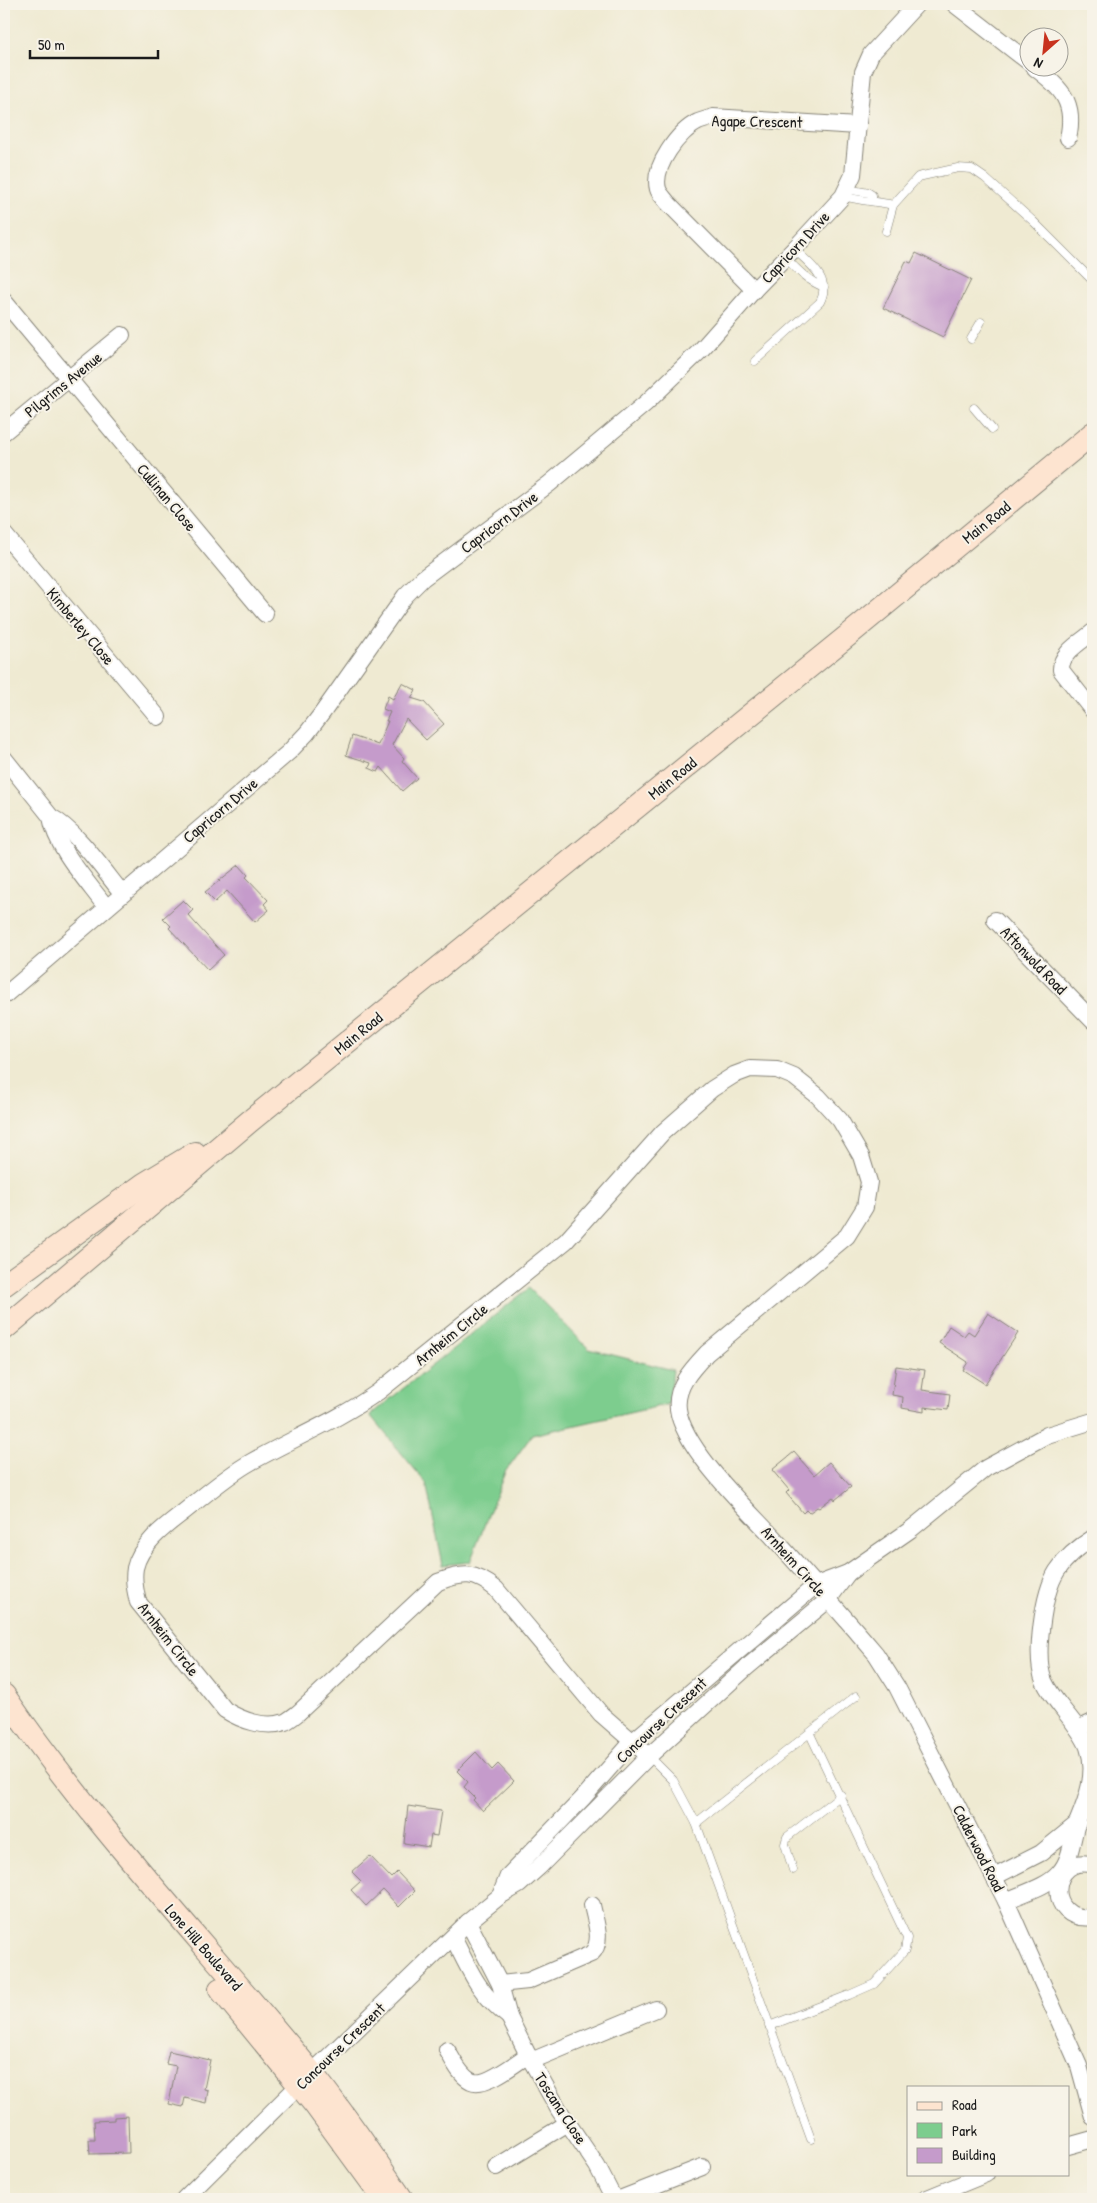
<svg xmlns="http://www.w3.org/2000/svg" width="1097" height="2203" font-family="'Patrick Hand',sans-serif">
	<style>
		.green { fill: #7dcd8e; stroke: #4c7455 }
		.building { fill: #c59bcb }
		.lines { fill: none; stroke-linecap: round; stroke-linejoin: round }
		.lane-casing { stroke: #868377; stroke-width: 9 }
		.street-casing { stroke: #868377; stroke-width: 18 }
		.secondary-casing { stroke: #868377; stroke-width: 24 }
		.lane { stroke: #fff; stroke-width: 8 }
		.street { stroke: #fff; stroke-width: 16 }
		.secondary { stroke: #fde4d0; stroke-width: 22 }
		.labels { text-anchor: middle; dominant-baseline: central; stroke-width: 4; stroke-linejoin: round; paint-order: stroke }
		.street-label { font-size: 16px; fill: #1c1c1c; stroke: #f7f3e8 }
	</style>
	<rect width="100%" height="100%" fill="#f7f3e8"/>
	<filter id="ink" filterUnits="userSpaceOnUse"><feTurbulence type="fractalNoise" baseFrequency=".02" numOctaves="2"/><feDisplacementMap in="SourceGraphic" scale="10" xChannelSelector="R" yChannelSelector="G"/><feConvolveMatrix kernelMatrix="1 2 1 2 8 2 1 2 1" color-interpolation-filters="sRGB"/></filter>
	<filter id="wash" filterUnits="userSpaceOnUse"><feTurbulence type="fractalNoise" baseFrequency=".0096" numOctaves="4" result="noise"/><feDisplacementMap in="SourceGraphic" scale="20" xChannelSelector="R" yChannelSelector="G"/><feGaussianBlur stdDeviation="1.12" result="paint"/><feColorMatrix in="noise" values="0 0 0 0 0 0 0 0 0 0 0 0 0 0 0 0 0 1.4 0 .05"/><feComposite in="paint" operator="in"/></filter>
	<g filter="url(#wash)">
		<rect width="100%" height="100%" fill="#efead2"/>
		<polygon class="green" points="529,1288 589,1349 673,1370 669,1404 532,1435 505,1472 470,1562 443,1565 426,1483 370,1415"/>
		<g id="blocks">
			<g class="building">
				<polygon points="916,253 971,280 943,337 883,308 906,261 911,263"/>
				<polygon points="402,683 416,690 411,698 424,702 444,724 426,740 406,719 392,745 404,758 402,761 417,778 402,791 381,767 378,772 369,768 371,763 346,755 352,736 378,745 388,721 386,721 390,712 383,709 388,696 393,699"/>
				<polygon points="239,865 248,875 246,877 268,900 264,904 269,910 255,922 227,891 215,902 205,892"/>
				<polygon points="183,900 193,910 188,915 224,955 208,970 169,928 171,926 163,918"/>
				<polygon points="988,1313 1018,1333 985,1384 963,1370 968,1362 939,1343 949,1326 964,1336 968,1331 974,1335"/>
				<polygon points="896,1366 925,1370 922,1390 950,1394 948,1410 924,1407 924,1412 902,1408 903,1397 892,1395"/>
				<polygon points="794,1452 814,1475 829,1462 851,1487 835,1500 833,1497 819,1508 817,1507 809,1513 806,1510 803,1513 786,1493 789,1490 772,1470"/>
				<polygon points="476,1752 492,1770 498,1764 514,1781 483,1811 473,1800 475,1798 464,1787 468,1782 457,1771"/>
				<polygon points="408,1806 441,1811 437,1836 431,1835 429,1847 404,1843"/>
				<polygon points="370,1856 391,1878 397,1872 415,1891 399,1907 383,1890 366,1906 351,1890 361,1881 352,1872"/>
				<polygon points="169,2051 210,2060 204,2089 208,2090 206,2103 185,2098 183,2107 169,2104 176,2066 166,2064"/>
				<polygon points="128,2116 129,2153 90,2154 89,2140 95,2140 94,2121 114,2120 114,2117"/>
			</g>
		</g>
	</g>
	<g filter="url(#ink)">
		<use href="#blocks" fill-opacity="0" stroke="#868377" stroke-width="1"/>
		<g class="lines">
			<g class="lane-casing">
				<g id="lane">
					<polyline points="846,189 869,193 872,195 872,199"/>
					<path d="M843,196C860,201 875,201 893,205"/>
					<polyline points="886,231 893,205 918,177 958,168 972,169 985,178 1033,221 1093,281"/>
					<path d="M786,258C797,270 808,281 824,287"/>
					<polyline points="971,339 981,322"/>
					<path d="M755,361L820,302C832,279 810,264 794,249"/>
					<polyline points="974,408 992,429"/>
					<polyline points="649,1756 673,1780 696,1823 811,2139"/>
					<polyline points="696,1823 856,1696"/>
					<polyline points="793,1870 785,1844 787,1837 841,1795"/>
					<polyline points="769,2026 849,1995 874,1984 905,1950 907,1938 810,1734"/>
				</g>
			</g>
			<g class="street-casing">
				<g id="street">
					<polyline points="954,4 1030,63"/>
					<path d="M1035,68C1062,88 1076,103 1068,138"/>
					<path d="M754,290L667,202C664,198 659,193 658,189C652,167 679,131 698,122C703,120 708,119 713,117L858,126"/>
					<polyline points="4,301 265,614"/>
					<polyline points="4,432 122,335"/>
					<polyline points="4,534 158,717"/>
					<path d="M1093,632C1081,642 1060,653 1061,670L1093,711"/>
					<path d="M4,758L51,817C75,829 104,871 122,893"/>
					<path d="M51,817C56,848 87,881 106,907"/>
					<polyline points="995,920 1093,1021"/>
					<polyline points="4,996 289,752 307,733 323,712 405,596 423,578 549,484 646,403 700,351 754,290 794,249 843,196 853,175 863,72 871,54 917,4"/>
					<polyline points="1078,1729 1093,1722"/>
					<path d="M649,1756L601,1714L496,1589C475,1572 464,1572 438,1582L298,1713C294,1716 289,1720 285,1722C265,1729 241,1720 225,1710L138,1602C135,1590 133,1580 135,1568C140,1545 164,1527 181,1514C204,1496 226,1476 251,1462C294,1438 338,1420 378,1392L566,1241L663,1132L712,1089L734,1075L750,1069L777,1070L794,1077L818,1096L840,1120L861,1156L869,1182L865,1207L847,1236L707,1353C693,1368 675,1386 678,1409C683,1448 745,1507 772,1536C807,1575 842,1614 876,1654L897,1687L1006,1901L1079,2066L1093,2117"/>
					<path d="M1093,1865C1051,1852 1043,1924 1093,1917"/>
					<polyline points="994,1877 1041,1853 1078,1823"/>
					<polyline points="500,1896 508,1876 583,1798 633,1741 816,1585 848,1573 910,1530 986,1468 1047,1435 1093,1421"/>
					<path d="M1006,1901C1023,1893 1047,1887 1059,1873C1071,1860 1072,1839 1077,1823C1087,1799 1097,1773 1088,1747C1078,1722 1055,1705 1044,1681C1034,1657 1043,1593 1057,1571C1066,1557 1080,1546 1093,1538"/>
					<polyline points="468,1922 500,1984 509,2017 528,2055 559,2110 597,2166 614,2199"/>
					<path d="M453,1937C469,1969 479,1995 509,2017"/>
					<path d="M500,1984L528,1981L591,1954C604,1942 595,1921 592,1905"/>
					<path d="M447,2050C453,2060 460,2076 471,2081C485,2088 516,2063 528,2055"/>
					<polyline points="531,2061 656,2009"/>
					<polyline points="1068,2146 1093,2139"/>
					<polyline points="496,2167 568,2123"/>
					<polyline points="184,2199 298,2086 468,1922 500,1896 519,1885 539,1867 649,1756 746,1668 828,1600 848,1573"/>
					<polyline points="620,2199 702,2167"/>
					<polyline points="925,2199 986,2174"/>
				</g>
			</g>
			<g class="secondary-casing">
				<g id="secondary">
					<polyline points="4,1285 144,1184 195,1153"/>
					<polyline points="4,1329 250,1121 851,633 1093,433"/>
					<path d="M4,1695C96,1830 209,1947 312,2073C344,2113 373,2156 402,2199"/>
					<polyline points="220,1989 315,2105 383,2198"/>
				</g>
			</g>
			<use href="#lane" class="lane"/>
			<use href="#street" class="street"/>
			<use href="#secondary" class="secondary"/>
		</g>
	</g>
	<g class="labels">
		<g class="street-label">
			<text transform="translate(757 121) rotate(1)">Agape Crescent</text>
			<text transform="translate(795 247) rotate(-47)">Capricorn Drive</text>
			<text transform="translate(63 384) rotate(-39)">Pilgrims Avenue</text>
			<text transform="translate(167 497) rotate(50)">Cullinan Close</text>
			<text transform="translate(499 522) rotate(-37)">Capricorn Drive</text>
			<text transform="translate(986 522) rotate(-39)">Main Road</text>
			<text transform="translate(81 626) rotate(50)">Kimberley Close</text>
			<text transform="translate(672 778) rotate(-39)">Main Road</text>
			<text transform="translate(220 810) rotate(-40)">Capricorn Drive</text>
			<text transform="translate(1034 960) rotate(46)">Aftonwold Road</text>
			<text transform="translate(358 1033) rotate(-39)">Main Road</text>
			<text transform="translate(451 1334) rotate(-39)">Arnheim Circle</text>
			<text transform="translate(794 1561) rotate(48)">Arnheim Circle</text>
			<text transform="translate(169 1639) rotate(52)">Arnheim Circle</text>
			<text transform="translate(661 1720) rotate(-43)">Concourse Crescent</text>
			<text transform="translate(979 1848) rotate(63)">Calderwood Road</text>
			<text transform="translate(204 1947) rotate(49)">Lone Hill Boulevard</text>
			<text transform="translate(340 2046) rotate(-44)">Concourse Crescent</text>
			<text transform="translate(561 2108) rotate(57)">Toscana Close</text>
		</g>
	</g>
	<rect width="1097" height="2203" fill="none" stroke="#f7f3e8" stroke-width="20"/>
	<rect x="907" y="2086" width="162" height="90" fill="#f7f3e8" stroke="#9f9d96"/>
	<rect x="917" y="2102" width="25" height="8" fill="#fde4d0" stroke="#9f9d96"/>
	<text x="952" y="2110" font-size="15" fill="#1c1c1c">Road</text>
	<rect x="917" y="2123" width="25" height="15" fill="#7dcd8e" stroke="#9f9d96"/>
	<text x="952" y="2136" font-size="15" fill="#1c1c1c">Park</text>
	<rect x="917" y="2148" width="25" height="15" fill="#c59bcb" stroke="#9f9d96"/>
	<text x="952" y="2160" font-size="15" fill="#1c1c1c">Building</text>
	<g transform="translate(1044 52) rotate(207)"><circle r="24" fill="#f7f3e8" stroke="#9f9d96"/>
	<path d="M0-4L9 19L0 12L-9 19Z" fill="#c8321e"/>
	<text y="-8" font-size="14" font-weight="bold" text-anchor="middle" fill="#1c1c1c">N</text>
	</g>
	<path d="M30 50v8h128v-8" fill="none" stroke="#1c1c1c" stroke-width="2.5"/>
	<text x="38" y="50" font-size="15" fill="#1c1c1c" stroke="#f7f3e8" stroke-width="4" paint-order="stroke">50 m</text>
</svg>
